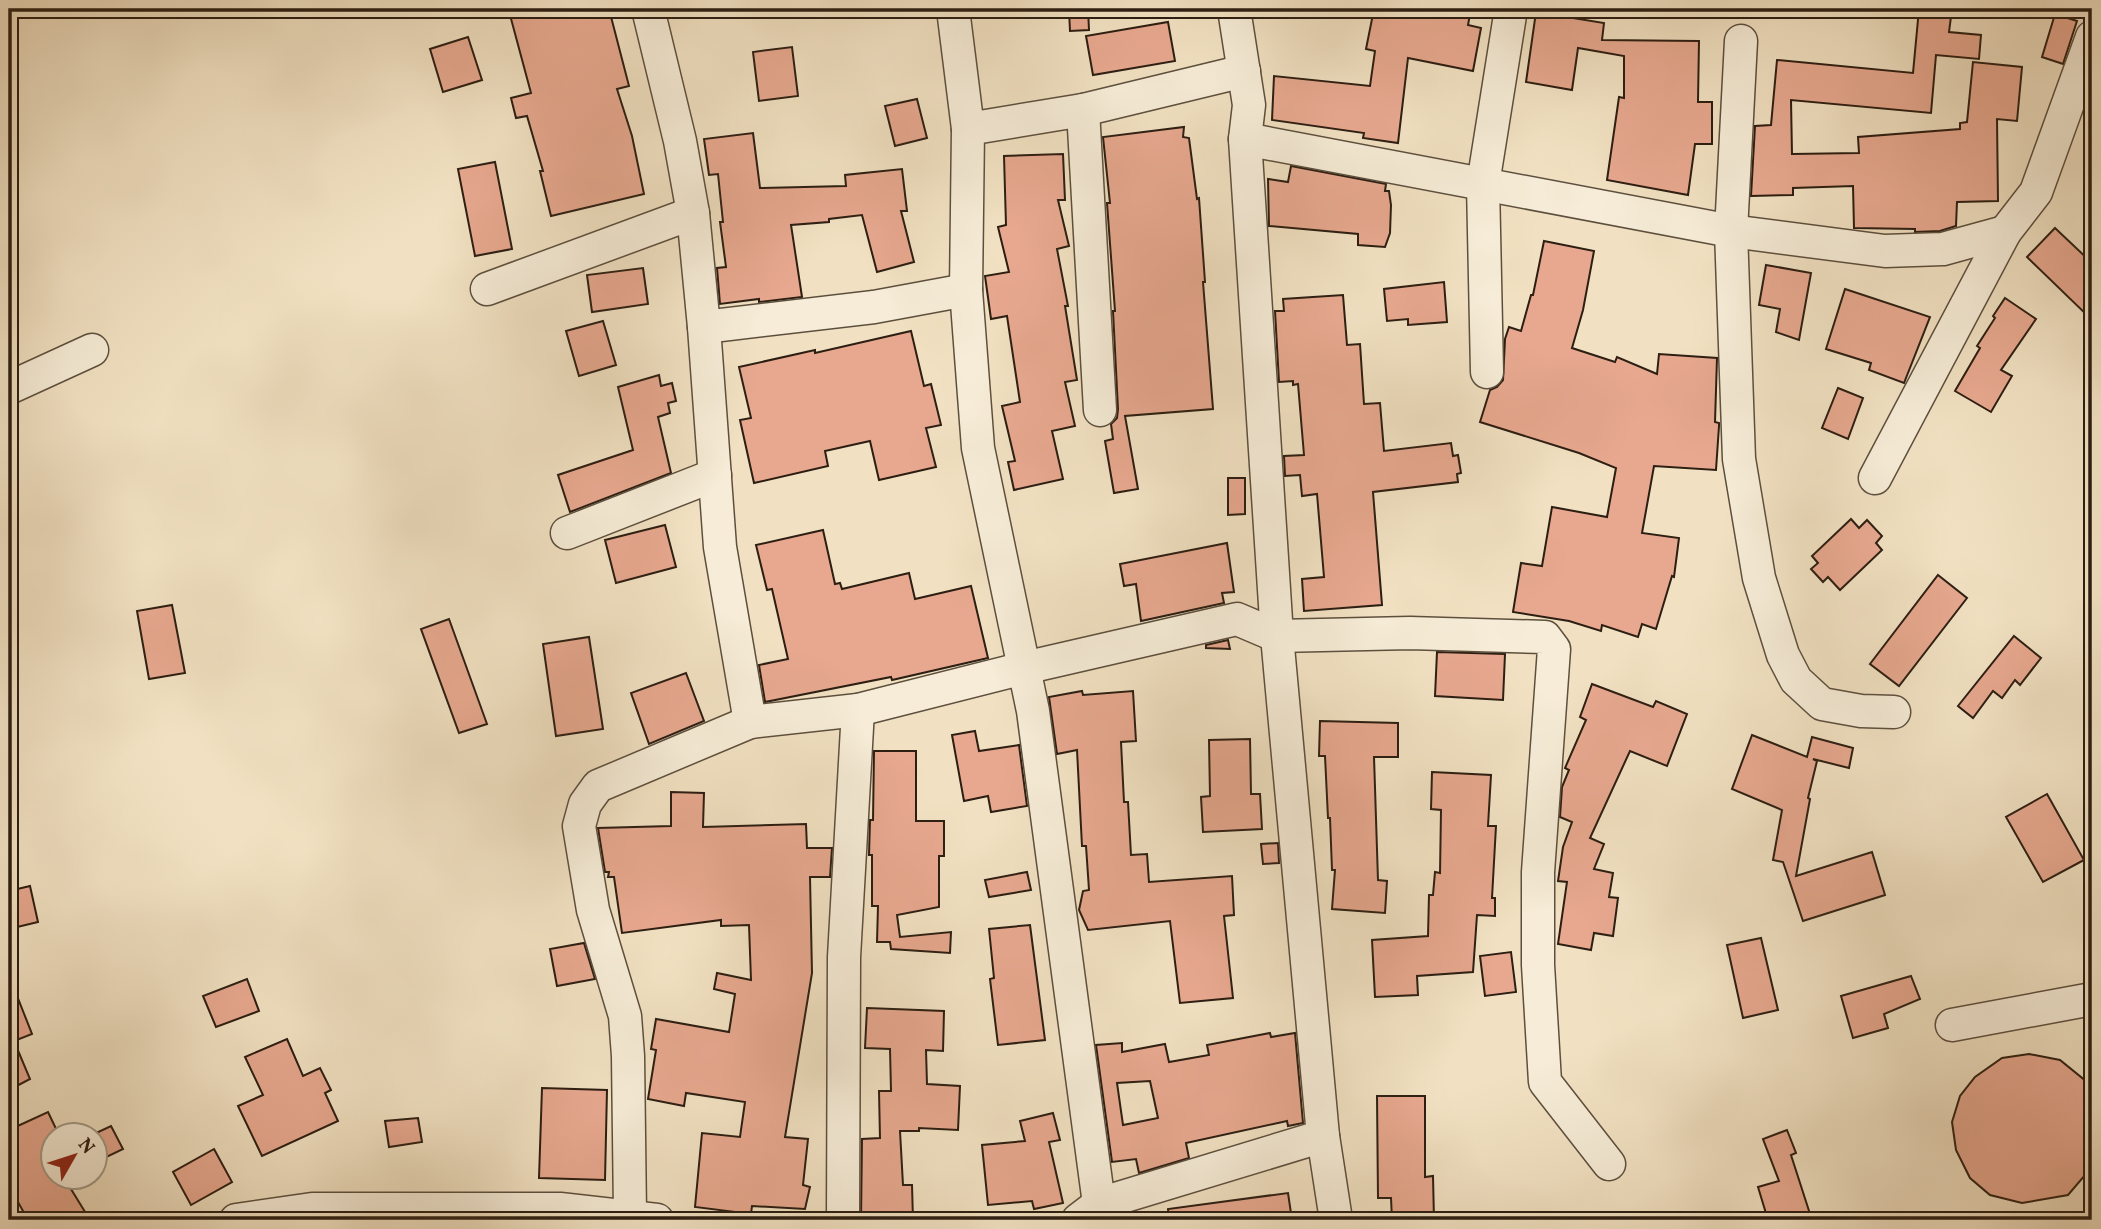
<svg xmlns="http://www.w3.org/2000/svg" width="2101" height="1229" font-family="Vollkorn,serif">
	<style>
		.building { fill: #e7a88f; stroke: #2c1e12; stroke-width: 2; fill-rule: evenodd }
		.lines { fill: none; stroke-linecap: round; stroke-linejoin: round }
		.minor-casing { stroke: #5d4f3e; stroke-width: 35 }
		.minor { stroke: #f6ecd7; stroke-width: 32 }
	</style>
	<rect width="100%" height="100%" fill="#f1e1c2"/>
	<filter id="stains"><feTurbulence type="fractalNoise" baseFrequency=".00286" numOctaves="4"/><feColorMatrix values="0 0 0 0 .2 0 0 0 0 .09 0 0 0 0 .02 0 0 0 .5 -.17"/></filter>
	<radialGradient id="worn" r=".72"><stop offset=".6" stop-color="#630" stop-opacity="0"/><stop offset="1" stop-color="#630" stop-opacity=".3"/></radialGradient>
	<g class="building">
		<polygon points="534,9 609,9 629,86 617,89 632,136 644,194 551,216 540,171 543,171 527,116 516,118 511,98 531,93 510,15"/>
		<polygon points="1088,9 1089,30 1070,31 1069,10"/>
		<polygon points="1374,9 1471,9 1468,25 1481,28 1473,71 1408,58 1398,143 1363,138 1364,133 1272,120 1274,76 1370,86 1375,51 1366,49"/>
		<polygon points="1919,9 1952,9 1949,32 1981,35 1979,59 1936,55 1931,113 1791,100 1792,154 1859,153 1858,137 1960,129 1960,123 1967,122 1973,62 2022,67 2017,121 1997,119 1998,201 1957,202 1956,226 1940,231 1915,232 1915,229 1854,228 1853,186 1793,188 1793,195 1751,196 1755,126 1771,125 1777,60 1913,73"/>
		<polygon points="1536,12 1604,23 1602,40 1699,41 1698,102 1712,102 1712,144 1695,144 1688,195 1607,180 1619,97 1624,98 1624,56 1578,48 1572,90 1526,82"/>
		<polygon points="2055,14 2077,21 2063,64 2042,57"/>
		<polygon points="1168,22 1175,61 1093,75 1086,36"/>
		<polygon points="468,37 482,80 443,92 430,49"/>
		<polygon points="792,47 798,96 759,101 753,52"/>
		<polygon points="917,99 927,138 895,146 885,106"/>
		<polygon points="1184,127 1183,137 1189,138 1197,199 1199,198 1205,282 1203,282 1213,409 1125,416 1138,489 1114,493 1105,441 1113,439 1111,424 1117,418 1118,409 1113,311 1115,311 1107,203 1110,203 1103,137"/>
		<polygon points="753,133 760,188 846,186 845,175 902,169 907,211 901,211 914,262 877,272 862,215 829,219 829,222 791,225 802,297 759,302 759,299 720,304 717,268 726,267 720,222 723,222 718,174 709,175 704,139"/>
		<polygon points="1063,154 1065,200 1058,200 1069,246 1057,249 1068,306 1065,306 1077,380 1065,382 1075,426 1052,431 1063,479 1014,490 1008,462 1015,461 1002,406 1020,402 1007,316 991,319 985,276 1009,272 998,227 1006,225 1004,156"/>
		<polygon points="495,162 512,249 475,256 458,169"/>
		<polygon points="1291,166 1386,184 1385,191 1389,191 1391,205 1390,233 1385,247 1358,245 1358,234 1269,226 1268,179 1288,182"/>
		<polygon points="2055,228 2092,263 2092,320 2027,257"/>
		<polygon points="1544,241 1594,251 1583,310 1572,348 1615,362 1617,357 1657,374 1659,354 1717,358 1715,422 1719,423 1719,426 1716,470 1654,466 1642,533 1679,538 1674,577 1672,576 1656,629 1642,624 1638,637 1602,625 1601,631 1569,621 1513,612 1521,563 1542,566 1552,507 1607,517 1616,468 1579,453 1480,422 1490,390 1497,387 1503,380 1505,339 1509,327 1521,331 1531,295 1533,295"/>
		<polygon points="1766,265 1811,273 1799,340 1776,332 1780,309 1759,305"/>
		<polygon points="643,268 648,304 592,312 587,275"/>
		<polygon points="1444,282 1447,322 1408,325 1408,319 1387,321 1384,289"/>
		<polygon points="1845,289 1930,317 1904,383 1869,370 1871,363 1826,349"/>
		<polygon points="1343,295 1347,345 1360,344 1364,404 1380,403 1384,451 1451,443 1453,456 1458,455 1461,473 1457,474 1458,482 1373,492 1382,605 1304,611 1302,579 1324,577 1317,494 1302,496 1300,475 1285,476 1284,456 1304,455 1298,384 1293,385 1293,381 1279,382 1275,311 1284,311 1283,299"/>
		<polygon points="2005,298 2036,319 2001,370 2012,376 1991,412 1955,391 1980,348 1977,346 1995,318 1993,316"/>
		<polygon points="603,321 616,365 579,376 566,331"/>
		<polygon points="911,331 924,386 931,384 941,425 926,428 936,467 879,480 870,441 825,451 828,466 754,483 740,420 751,418 739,367 815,350 815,353"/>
		<polygon points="659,375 661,386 672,383 676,401 668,403 670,413 658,417 671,473 570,512 558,475 633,450 618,387"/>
		<polygon points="1838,388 1863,398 1848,439 1822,428"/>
		<polygon points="1228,478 1245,478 1245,514 1228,515"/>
		<polygon points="1851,519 1859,528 1867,520 1882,536 1876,543 1882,550 1840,590 1828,577 1823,582 1811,569 1818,563 1812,556"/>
		<polygon points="665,525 676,567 616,583 605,540"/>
		<polygon points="823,530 835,584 840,583 842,589 909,573 915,599 971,586 988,658 892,680 891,677 765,702 759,665 788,659 772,589 767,590 756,545"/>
		<polygon points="1227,543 1234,592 1222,593 1224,603 1141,621 1136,584 1124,586 1120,564"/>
		<polygon points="1938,575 1967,598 1899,686 1870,664"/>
		<polygon points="172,605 185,673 149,679 137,611"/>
		<polygon points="449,619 487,724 459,733 421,629"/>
		<polygon points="2014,636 2041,658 2020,685 2015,680 2002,698 1993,691 1973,718 1958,706"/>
		<polygon points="589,637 603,729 556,736 543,644"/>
		<polygon points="1228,640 1230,649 1206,648 1206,645"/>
		<polygon points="1437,652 1505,654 1503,700 1435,696"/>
		<polygon points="686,673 704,721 649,744 631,693"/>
		<polygon points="1592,684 1653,707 1656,701 1687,714 1667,766 1630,751 1590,838 1604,844 1594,869 1613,873 1609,897 1618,898 1613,936 1594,933 1591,950 1558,944 1567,882 1558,881 1563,847 1572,822 1560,817 1562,787 1569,770 1565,768 1586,720 1580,717"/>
		<polygon points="1082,691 1083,695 1133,691 1136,741 1121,742 1124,802 1128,802 1131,855 1147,854 1149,882 1232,876 1234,915 1224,916 1233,998 1180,1003 1170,921 1088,930 1079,910 1083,891 1089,890 1086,846 1082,846 1077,750 1057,754 1049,697"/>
		<polygon points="1320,721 1398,723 1398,757 1374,757 1378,880 1387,881 1385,913 1332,909 1335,870 1332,870 1330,818 1328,818 1325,756 1319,756"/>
		<polygon points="975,731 979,751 1019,745 1027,806 991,812 988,796 964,801 952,735"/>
		<polygon points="1752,735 1807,757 1812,737 1853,748 1849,768 1813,759 1817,761 1808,798 1810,799 1796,876 1872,852 1885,895 1803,921 1783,862 1773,860 1782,810 1732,789"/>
		<polygon points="1250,739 1251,794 1260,794 1262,829 1203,832 1201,797 1210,796 1209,740"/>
		<polygon points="874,751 916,751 916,821 944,821 944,856 939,856 939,907 897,915 900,937 951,932 950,953 891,949 890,942 877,942 878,906 872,906 872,855 869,855 870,820 873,820"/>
		<polygon points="1432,772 1491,775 1488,826 1496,826 1492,898 1495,898 1495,916 1477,915 1473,972 1417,976 1418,995 1375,997 1372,940 1428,936 1429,895 1433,895 1435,872 1440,873 1441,810 1431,809"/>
		<polygon points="671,792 704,793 703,827 806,824 807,848 832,848 830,877 810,877 812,973 785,1137 808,1139 803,1185 810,1187 805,1209 752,1206 751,1214 695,1207 702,1133 740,1137 745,1102 686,1093 684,1106 648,1099 656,1050 651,1049 656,1019 729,1032 735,994 714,989 717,973 751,980 749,925 721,926 721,920 622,933 614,877 608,877 609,872 605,872 598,828 671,826"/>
		<polygon points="2047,794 2084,860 2043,882 2006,817"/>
		<polygon points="1278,843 1279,863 1263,864 1261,844"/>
		<polygon points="1027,872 1031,890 989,897 985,880"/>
		<polygon points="30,886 38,922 9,929 9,891"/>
		<polygon points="1030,925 1045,1040 998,1045 990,979 994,978 989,929"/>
		<polygon points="1761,938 1778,1010 1743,1018 1727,945"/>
		<polygon points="584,943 595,979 557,986 550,949"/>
		<polygon points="1511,952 1516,992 1485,996 1480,956"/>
		<polygon points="1911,976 1920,999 1884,1014 1888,1028 1853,1038 1841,996"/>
		<polygon points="10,978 32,1034 14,1041 30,1079 9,1090"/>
		<polygon points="247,979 259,1011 216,1027 203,996"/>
		<polygon points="867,1008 944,1011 943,1051 926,1050 927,1084 960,1086 958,1130 919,1128 919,1131 900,1131 903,1185 912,1185 913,1220 861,1220 862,1139 880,1138 879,1091 891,1091 890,1049 865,1048"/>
		<path d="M1270,1033L1271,1037L1295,1033L1303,1123L1288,1126L1287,1121L1186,1143L1189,1158L1139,1173L1136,1159L1112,1162L1096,1045L1122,1043V1052L1165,1044L1169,1062L1209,1055L1207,1045ZM1150,1081L1158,1118L1123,1125L1117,1083Z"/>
		<polygon points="287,1039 303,1076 320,1068 331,1090 325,1093 338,1121 262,1156 238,1106 263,1095 245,1057"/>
		<polygon points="2029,1054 2060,1060 2087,1082 2092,1092 2092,1167 2068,1195 2022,1203 1990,1195 1970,1178 1956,1150 1952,1122 1960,1096 1975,1077 2002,1058"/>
		<polygon points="542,1088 607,1090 605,1180 539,1178"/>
		<polygon points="1377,1096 1425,1096 1425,1177 1433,1176 1434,1220 1392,1220 1391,1198 1378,1198"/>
		<polygon points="48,1112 59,1135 52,1135 52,1177 93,1177 71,1189 90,1220 28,1220 9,1186 9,1130"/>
		<polygon points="1053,1113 1060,1140 1049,1142 1063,1203 1034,1209 1032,1201 988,1205 982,1145 1025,1141 1020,1121"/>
		<polygon points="418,1118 422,1142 389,1147 385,1121"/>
		<polygon points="111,1126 123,1149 94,1163 94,1134"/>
		<polygon points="1787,1130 1796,1153 1791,1155 1811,1217 1800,1220 1768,1220 1758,1187 1779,1181 1763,1139"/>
		<polygon points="214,1149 232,1182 191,1205 173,1172"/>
		<polygon points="1288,1193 1292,1220 1169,1220 1168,1209"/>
	</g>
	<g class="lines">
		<g class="minor-casing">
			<g id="minor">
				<polyline points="648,9 680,141 693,213 704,327 720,547 750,722 858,710 1024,668 1237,619 1277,636 1410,633 1545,637 1554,649 1538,872 1538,965 1545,1082 1609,1164"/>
				<polyline points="953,9 968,129 966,290 978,448 1033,711 1099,1204"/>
				<polyline points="1234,9 1249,105 1245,139 1277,636 1323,1136 1336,1220"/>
				<polyline points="1741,41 1731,231 1739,459 1759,578 1783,655 1796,680 1822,704 1861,711 1894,712"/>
				<polyline points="1083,110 1100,410"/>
				<polyline points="968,129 1083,110 1244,71"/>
				<polyline points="1245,139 1731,231 1885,251 1943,249 2005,232"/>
				<polyline points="487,289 693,213"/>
				<polyline points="704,327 874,307 966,290"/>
				<polyline points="1487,372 1483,184 1511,9"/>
				<polyline points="9,388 92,350"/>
				<polyline points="1875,478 2005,232 2036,192 2092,37"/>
				<polyline points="567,533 715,475"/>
				<polyline points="1952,1025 2092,999"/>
				<polyline points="630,1215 628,1056 625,1016 593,910 579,826 585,804 598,786 750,722"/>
				<polyline points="236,1220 312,1209 560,1209 657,1220"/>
				<polyline points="843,1220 844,957 858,710"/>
				<polyline points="1078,1220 1099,1204 1323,1136"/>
			</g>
		</g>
		<use href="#minor" class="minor"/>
	</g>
	<rect width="2101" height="1229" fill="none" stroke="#f1e1c2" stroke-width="35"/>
	<rect x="10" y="10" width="2080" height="1208" fill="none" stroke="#2c1e12" stroke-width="3.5"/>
	<rect x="18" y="18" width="2066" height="1194" fill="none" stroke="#2c1e12" stroke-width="2"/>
	<g transform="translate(74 1156) rotate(51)"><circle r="33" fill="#f6ecd7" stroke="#a59a88" stroke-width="2"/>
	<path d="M0-5L12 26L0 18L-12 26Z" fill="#8f2418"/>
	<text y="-10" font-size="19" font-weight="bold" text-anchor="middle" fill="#2c1e12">N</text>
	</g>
	<rect width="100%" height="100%" filter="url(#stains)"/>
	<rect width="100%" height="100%" fill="url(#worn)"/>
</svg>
